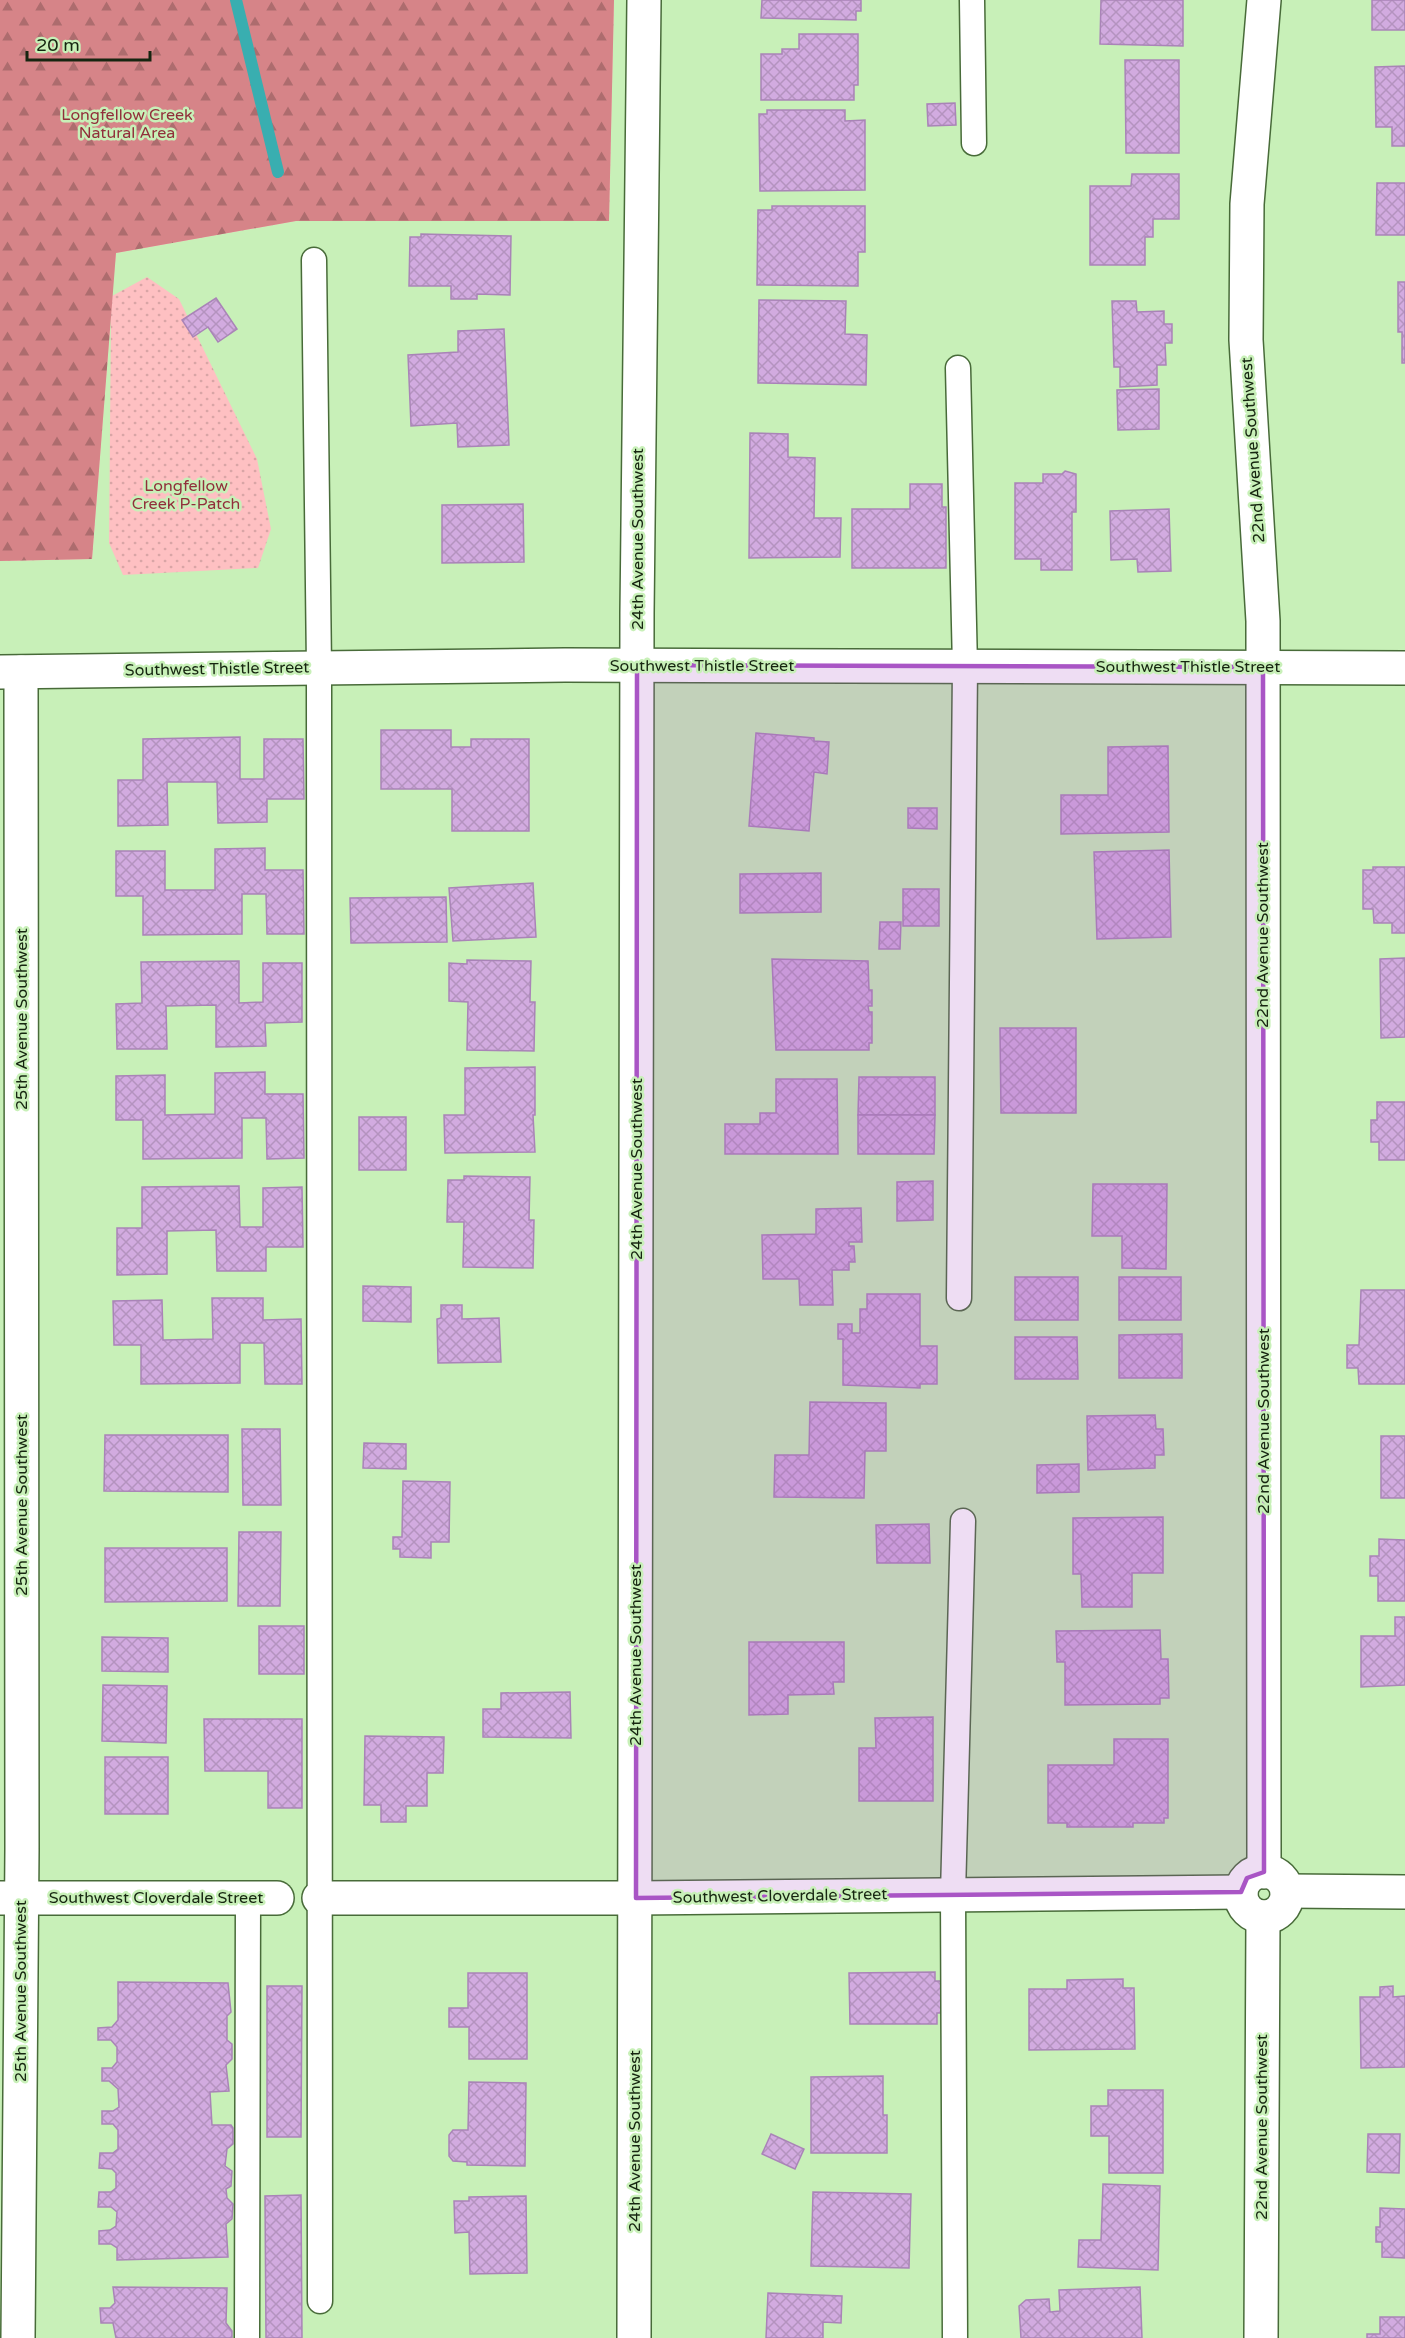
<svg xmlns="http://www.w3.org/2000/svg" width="1405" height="2338" font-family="'Varela Round',sans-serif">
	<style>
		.green { fill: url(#green-dots) }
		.forest { fill: url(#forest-firs) }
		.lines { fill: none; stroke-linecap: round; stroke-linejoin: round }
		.stream { stroke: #39aeb0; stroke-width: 12 }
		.building { fill: url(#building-cross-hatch); stroke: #a984b7; stroke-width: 1.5 }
		.service-casing { stroke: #486b39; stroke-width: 27 }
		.minor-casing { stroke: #486b39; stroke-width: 36 }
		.tertiary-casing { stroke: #486b39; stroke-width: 36 }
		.service { stroke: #fff; stroke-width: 24 }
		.minor { stroke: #fff; stroke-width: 33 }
		.tertiary { stroke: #fff; stroke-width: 33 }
		.marked { fill: #a955c5; fill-opacity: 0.2; stroke: #a955c5; stroke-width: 4.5; stroke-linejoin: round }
		.labels { text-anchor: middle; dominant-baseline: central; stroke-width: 5; stroke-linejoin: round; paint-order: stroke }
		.park-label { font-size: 16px; fill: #912f3b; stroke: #c8f0b8 }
		.street-label { font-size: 16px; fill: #162510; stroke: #c8f0b8 }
	</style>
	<defs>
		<pattern id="green-dots" width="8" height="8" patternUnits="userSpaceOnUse" patternTransform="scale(1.5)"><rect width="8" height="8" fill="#fec0c2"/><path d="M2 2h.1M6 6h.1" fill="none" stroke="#d9a5a6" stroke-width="1.8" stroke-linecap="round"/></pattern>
		<pattern id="forest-firs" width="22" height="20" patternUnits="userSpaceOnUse" patternTransform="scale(1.5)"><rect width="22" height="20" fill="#d68488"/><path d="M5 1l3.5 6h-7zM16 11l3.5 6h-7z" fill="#ad6c6e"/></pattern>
		<pattern id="building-cross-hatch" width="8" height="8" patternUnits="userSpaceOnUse" patternTransform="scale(1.5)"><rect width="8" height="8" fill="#d2abe0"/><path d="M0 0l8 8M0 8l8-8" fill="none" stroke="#b493bf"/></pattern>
	</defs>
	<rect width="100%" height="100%" fill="#c8f0b8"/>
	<polygon class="green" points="0,0 614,0 609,221 296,221 116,253 112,296 147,277 179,299 257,459 271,529 258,568 123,575 109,543 111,315 92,559 0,561"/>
	<polygon class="forest" points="0,0 614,0 609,221 296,221 116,253 92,559 0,561"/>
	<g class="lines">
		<polyline class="stream" points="236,0 278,172"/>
	</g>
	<g class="building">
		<polygon points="762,0 861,0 861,11 856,11 856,20 761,18"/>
		<polygon points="1101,0 1183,0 1183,46 1100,44"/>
		<rect x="1372" y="0" width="33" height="30"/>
		<polygon points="799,34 858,34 858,85 854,85 854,100 761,100 761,54 782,54 782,49 799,49"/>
		<polygon points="1125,60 1179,60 1179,153 1126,153"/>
		<polygon points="1405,66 1405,146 1392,146 1392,127 1376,127 1375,67"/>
		<polygon points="955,103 956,125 928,126 927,104"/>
		<polygon points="767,110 845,110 845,121 865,120 865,190 760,191 759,114 767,114"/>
		<polygon points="1132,174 1179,174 1179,219 1153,219 1153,237 1145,237 1145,265 1090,265 1090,186 1131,186"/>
		<polygon points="1377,183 1405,183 1405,235 1376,235"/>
		<polygon points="772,206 865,206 865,252 858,252 858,286 757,285 758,210 772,210"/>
		<polygon points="421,234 511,236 510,295 477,294 477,299 451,299 451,286 409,286 410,237 421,237"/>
		<polygon points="1398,282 1405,282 1405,363 1402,363 1402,332 1398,332"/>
		<polygon points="216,298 237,329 218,342 208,327 193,337 182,320"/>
		<polygon points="759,300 846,301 845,334 867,335 866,385 758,383"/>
		<polygon points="1112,301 1136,301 1137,312 1164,311 1164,324 1172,324 1172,343 1165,343 1166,365 1157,365 1157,385 1120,387 1120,367 1114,367"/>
		<polygon points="504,329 509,445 458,447 457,423 411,426 408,355 458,352 458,331"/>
		<polygon points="1159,389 1159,429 1118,430 1117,390"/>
		<polygon points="750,433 788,434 788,457 815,458 814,518 841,518 840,557 749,558"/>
		<polygon points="1065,471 1076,474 1076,512 1072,512 1072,570 1041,570 1041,559 1015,559 1015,483 1043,483 1043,474 1062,474"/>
		<polygon points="910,484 942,484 942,507 946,507 946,568 852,568 852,509 910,509"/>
		<polygon points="523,504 524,562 442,563 442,505"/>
		<polygon points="1169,509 1171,571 1138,572 1137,559 1111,560 1110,511"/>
		<polygon points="381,730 451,730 451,747 471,747 471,739 529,739 529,831 452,831 452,789 381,789"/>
		<polygon points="756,733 814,738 814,741 829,742 827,774 814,772 809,831 749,826"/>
		<polygon points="240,737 240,779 264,779 264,739 303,739 304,799 267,799 267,822 218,823 217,782 167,782 168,825 118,826 118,780 143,780 143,739"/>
		<polygon points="1168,746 1169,832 1061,834 1061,795 1108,795 1108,747"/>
		<polygon points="908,808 937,808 937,829 908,828"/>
		<polygon points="265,848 265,870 303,870 304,934 267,934 266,894 242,894 242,934 143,935 143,896 116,896 116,851 165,851 165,890 215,890 215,849"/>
		<polygon points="1169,850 1171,937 1097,939 1094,852"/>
		<polygon points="1373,867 1405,867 1405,933 1392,933 1392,923 1374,923 1373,909 1363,909 1363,870 1373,870"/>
		<polygon points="821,873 821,912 740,913 740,874"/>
		<polygon points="533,883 536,937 453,941 449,888"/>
		<rect x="903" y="889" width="36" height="37"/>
		<polygon points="446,897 447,942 351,943 350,898"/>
		<polygon points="880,922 901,922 900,949 879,949"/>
		<polygon points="1405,958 1405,1037 1381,1038 1380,959"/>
		<polygon points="772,959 868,961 869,990 872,990 872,1006 868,1006 869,1012 872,1012 872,1043 869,1043 869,1050 776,1050"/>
		<polygon points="467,960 531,961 530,1002 535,1002 534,1051 467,1050 468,1002 449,1001 449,963 467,964"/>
		<polygon points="239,961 239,1003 263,1002 263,963 302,963 302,1022 265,1023 266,1046 216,1047 216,1005 166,1006 167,1049 117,1049 116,1004 142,1003 141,962"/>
		<polygon points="1000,1028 1076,1028 1076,1113 1001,1113"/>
		<polygon points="535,1067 535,1115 533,1115 535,1152 445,1153 444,1115 465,1115 465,1068"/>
		<polygon points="265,1072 265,1094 303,1094 304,1158 267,1159 266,1118 242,1118 242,1158 143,1159 143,1120 116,1120 116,1076 165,1075 165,1115 215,1114 215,1073"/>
		<polygon points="859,1077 935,1077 935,1115 858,1115"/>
		<polygon points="776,1079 837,1079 838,1154 725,1154 725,1124 760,1124 760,1113 776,1113"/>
		<polygon points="1377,1102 1405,1102 1405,1160 1379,1160 1379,1142 1371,1142 1371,1120 1377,1120"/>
		<polygon points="858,1115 935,1115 934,1154 858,1154"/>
		<rect x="359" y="1117" width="47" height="53"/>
		<polygon points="464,1176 530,1177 529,1220 534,1220 533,1268 463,1267 464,1222 447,1222 448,1180 464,1180"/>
		<polygon points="933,1181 933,1220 897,1221 897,1182"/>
		<polygon points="1093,1184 1167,1184 1166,1269 1122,1268 1122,1236 1092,1236"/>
		<polygon points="239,1186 240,1227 263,1227 263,1188 302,1187 303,1247 266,1247 266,1271 217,1271 216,1230 167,1231 167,1274 117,1275 117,1228 142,1228 142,1187"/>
		<polygon points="861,1208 862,1242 849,1242 849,1246 854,1246 855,1262 849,1262 849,1270 832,1270 833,1305 800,1305 799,1279 763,1279 762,1235 816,1234 816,1209"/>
		<rect x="1015" y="1277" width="63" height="43"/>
		<rect x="1119" y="1277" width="62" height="43"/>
		<polygon points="363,1286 411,1287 411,1322 363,1321"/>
		<polygon points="1361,1290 1405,1290 1405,1384 1359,1384 1358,1368 1347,1368 1347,1345 1359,1345"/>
		<polygon points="867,1294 920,1294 920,1346 937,1346 937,1384 920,1384 920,1388 843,1385 843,1339 838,1339 838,1324 852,1324 852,1333 860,1333 860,1309 867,1309"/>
		<polygon points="212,1298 263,1298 263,1320 301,1319 302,1384 265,1384 264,1343 240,1343 240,1383 141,1384 141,1345 114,1345 113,1301 162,1300 163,1340 213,1339"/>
		<polygon points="441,1305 462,1305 462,1319 499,1318 501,1362 438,1363 437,1319 441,1318"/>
		<polygon points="1182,1334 1182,1378 1119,1378 1119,1335"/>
		<polygon points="1015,1337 1077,1337 1078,1379 1015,1379"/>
		<polygon points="810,1402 886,1403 886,1451 865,1451 864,1498 774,1497 775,1455 809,1455"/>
		<polygon points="1155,1415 1156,1429 1163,1429 1164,1455 1155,1455 1155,1468 1088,1470 1087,1416"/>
		<polygon points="242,1429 280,1429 281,1505 243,1505"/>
		<polygon points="105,1435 228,1435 228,1492 104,1491"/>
		<rect x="1381" y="1436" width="24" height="62"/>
		<polygon points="364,1443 406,1444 406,1469 363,1468"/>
		<polygon points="1079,1464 1079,1492 1037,1493 1037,1465"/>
		<polygon points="403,1481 450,1482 449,1542 431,1542 431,1558 400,1557 400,1549 393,1549 393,1537 402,1537"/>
		<polygon points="1163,1517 1163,1573 1132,1573 1132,1607 1082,1607 1081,1574 1073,1574 1073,1518"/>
		<polygon points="929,1524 930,1563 877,1563 876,1525"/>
		<polygon points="239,1532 281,1532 280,1606 238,1606"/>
		<polygon points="1379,1539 1405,1540 1405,1601 1378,1601 1378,1576 1370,1576 1370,1556 1379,1556"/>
		<polygon points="105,1548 227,1548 227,1601 105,1602"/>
		<polygon points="1395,1617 1405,1617 1405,1685 1361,1687 1361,1636 1395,1636"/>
		<rect x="259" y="1626" width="45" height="48"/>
		<polygon points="1160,1630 1161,1659 1168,1659 1169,1698 1160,1698 1160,1704 1065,1705 1065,1662 1057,1662 1056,1631"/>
		<polygon points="102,1637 168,1638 168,1672 102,1671"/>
		<polygon points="749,1642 844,1642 844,1682 833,1682 834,1694 788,1695 788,1714 749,1715"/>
		<polygon points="103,1685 167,1686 166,1743 102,1741"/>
		<polygon points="570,1692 571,1738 483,1737 483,1709 501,1709 501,1693"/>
		<polygon points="933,1717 933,1801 859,1801 859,1748 876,1748 875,1718"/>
		<polygon points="204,1719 302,1719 302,1808 268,1808 268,1771 205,1771"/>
		<polygon points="365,1736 444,1737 443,1773 427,1773 427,1806 406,1806 406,1822 381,1822 381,1805 364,1805"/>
		<polygon points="1114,1739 1168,1739 1168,1818 1164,1818 1164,1823 1133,1823 1133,1827 1067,1827 1067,1823 1048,1823 1048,1765 1114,1765"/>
		<rect x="105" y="1757" width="63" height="57"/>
		<polygon points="935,1972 935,1981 947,1981 947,2013 937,2013 937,2024 850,2024 849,1973"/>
		<polygon points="468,1973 527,1973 527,2059 469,2059 469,2027 449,2027 449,2008 468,2008"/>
		<polygon points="1123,1979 1123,1988 1134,1988 1135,2049 1029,2050 1029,1989 1067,1989 1067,1980"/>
		<polygon points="118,1982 228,1983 231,2012 227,2016 227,2040 232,2044 232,2059 226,2065 229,2091 210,2092 212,2125 231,2125 233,2128 233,2144 227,2149 225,2166 232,2171 231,2186 226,2189 227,2198 233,2204 232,2219 226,2224 228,2257 117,2260 117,2248 111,2244 99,2244 99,2231 110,2230 116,2226 117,2212 111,2207 98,2207 99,2192 111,2192 116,2188 116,2173 112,2169 99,2168 100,2153 113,2153 118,2149 118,2130 113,2124 102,2124 102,2111 113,2111 119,2107 118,2089 109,2081 102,2081 102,2068 112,2068 117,2062 117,2047 111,2040 98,2040 98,2028 112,2027 118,2020"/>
		<polygon points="267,1986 302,1986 301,2137 267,2137"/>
		<polygon points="1393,1986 1393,1997 1405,1996 1405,2067 1361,2068 1360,1997 1380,1997 1380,1987"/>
		<polygon points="883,2076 883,2115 887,2115 887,2153 811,2153 811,2077"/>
		<polygon points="469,2082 526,2083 525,2166 467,2165 467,2162 453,2161 449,2156 449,2135 453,2130 468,2130"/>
		<polygon points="1108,2090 1163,2090 1163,2173 1109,2173 1109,2136 1091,2136 1091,2106 1108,2106"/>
		<polygon points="771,2134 804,2149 795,2169 762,2154"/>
		<polygon points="1368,2134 1400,2134 1399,2173 1367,2172"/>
		<polygon points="1103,2184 1160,2186 1158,2270 1078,2267 1079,2240 1101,2240"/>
		<polygon points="813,2192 911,2194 909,2268 811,2266"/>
		<polygon points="301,2195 302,2338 266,2338 265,2196"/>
		<polygon points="526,2196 527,2273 470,2274 469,2232 455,2233 454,2201 469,2201 469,2197"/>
		<polygon points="1380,2208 1405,2209 1405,2258 1382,2257 1382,2242 1376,2242 1376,2227 1380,2227"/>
		<polygon points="113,2287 227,2288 226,2323 232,2331 232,2338 116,2338 113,2323 101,2323 100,2308 110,2308 115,2303"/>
		<polygon points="1140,2287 1142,2338 1021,2338 1019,2306 1026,2300 1049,2299 1050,2312 1060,2311 1059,2290"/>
		<polygon points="768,2293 842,2296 841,2323 823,2322 823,2338 766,2338"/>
		<polygon points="1380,2317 1405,2317 1405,2338 1367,2338 1367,2334 1380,2334"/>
	</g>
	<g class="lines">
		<g class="service-casing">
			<g id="service">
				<polyline points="972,0 974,143"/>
				<polyline points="314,260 319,667 320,2301"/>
				<polyline points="958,368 965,667 959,1298"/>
				<polyline points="247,2338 248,1898"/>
				<polyline points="955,2338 953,1894 963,1521"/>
			</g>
		</g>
		<g class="minor-casing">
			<g id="minor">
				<circle cx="1264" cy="1894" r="23"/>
				<polyline points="1264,1872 1263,621 1246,340 1247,204 1264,0"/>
				<polyline points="1287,1891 1405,1892"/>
				<polyline points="0,1898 277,1898"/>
				<polyline points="319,1898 636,1898 1241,1892"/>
				<polyline points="18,2338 22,1849 21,672"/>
				<polyline points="634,2338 637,613 644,0"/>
				<polyline points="1261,2338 1263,1917"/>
			</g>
		</g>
		<g class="tertiary-casing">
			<polyline id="tertiary" points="0,672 565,665 1405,668"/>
		</g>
		<use href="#service" class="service"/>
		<use href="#minor" class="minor"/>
		<use href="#tertiary" class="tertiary"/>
	</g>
	<path class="marked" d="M637,665L1263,667L1264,1872L1247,1878L1241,1892L636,1898Z"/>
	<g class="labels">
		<g class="park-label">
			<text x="127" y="115">Longfellow Creek<tspan x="127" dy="18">Natural Area</tspan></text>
			<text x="186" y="486">Longfellow<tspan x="186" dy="18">Creek P-Patch</tspan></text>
		</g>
		<g class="street-label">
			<text transform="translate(1253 450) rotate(-94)">22nd Avenue Southwest</text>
			<text transform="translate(638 539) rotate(-90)">24th Avenue Southwest</text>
			<text x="702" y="666">Southwest Thistle Street</text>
			<text x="1188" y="667">Southwest Thistle Street</text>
			<text transform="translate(217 669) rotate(-1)">Southwest Thistle Street</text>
			<text transform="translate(1263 935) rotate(-90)">22nd Avenue Southwest</text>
			<text transform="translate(22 1019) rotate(-90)">25th Avenue Southwest</text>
			<text transform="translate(637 1169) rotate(-90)">24th Avenue Southwest</text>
			<text transform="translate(1264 1421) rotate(-90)">22nd Avenue Southwest</text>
			<text transform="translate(22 1505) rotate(-90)">25th Avenue Southwest</text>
			<text transform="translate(636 1655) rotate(-90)">24th Avenue Southwest</text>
			<text transform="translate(780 1896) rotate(-1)">Southwest Cloverdale Street</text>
			<text x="156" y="1898">Southwest Cloverdale Street</text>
			<text transform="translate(21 1991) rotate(-90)">25th Avenue Southwest</text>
			<text transform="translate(1262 2127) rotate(-90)">22nd Avenue Southwest</text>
			<text transform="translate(635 2141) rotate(-90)">24th Avenue Southwest</text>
		</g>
	</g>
	<path d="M27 51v9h123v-9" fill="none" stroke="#162510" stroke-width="3"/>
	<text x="36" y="51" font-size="18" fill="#162510" stroke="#c8f0b8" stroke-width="4.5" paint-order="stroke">20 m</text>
</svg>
